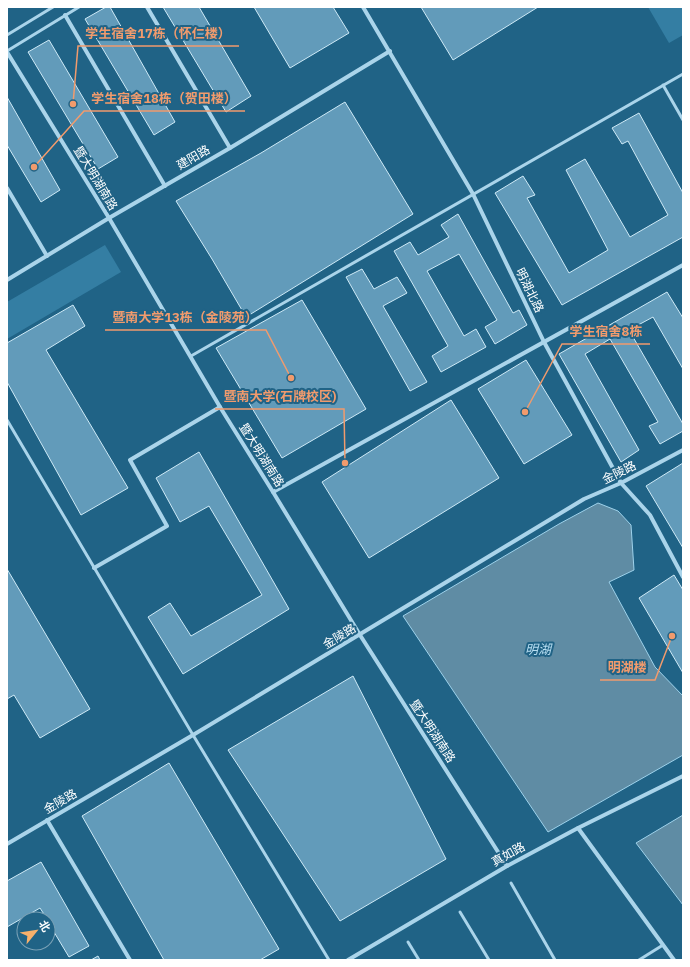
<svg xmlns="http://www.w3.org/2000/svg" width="690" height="967" font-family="'IBM Plex Sans','Noto Sans SC',sans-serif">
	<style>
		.green { fill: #347ea3 }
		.water { fill: #5f8ca4; stroke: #9ed2eb }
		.building { fill: #629bba; stroke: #ceeaf7 }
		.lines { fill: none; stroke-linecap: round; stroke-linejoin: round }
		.lane { stroke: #aad4ea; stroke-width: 3 }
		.street { stroke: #aad4ea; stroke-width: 4 }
		.labels { text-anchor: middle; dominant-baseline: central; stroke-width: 4; stroke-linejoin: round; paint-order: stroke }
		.street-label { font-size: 12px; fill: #fff; stroke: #206386 }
		.water-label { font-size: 13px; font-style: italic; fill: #b6ddf1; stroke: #206386 }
		.leader { fill: none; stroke: #f19b6d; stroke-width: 1.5 }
		.callout-dot { fill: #f19b6d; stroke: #206386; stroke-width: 1.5 }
		.callout-label { font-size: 13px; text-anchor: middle; font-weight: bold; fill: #f19b6d; stroke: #206386; stroke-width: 4; stroke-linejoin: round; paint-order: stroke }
	</style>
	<rect width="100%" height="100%" fill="#206386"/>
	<g class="green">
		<polygon points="648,7 683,7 683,35 669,43"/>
		<polygon points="105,245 121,272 7,339 7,302"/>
	</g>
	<g class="water">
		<polygon points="598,503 618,511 631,525 634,570 609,582 655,667 683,696 683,755 548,832 403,616 559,524"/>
		<polygon points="683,815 683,905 636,843"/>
	</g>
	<g class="building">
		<polygon points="106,7 110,7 175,122 154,135 85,19"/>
		<polygon points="163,7 199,7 251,96 226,112"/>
		<polygon points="254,7 333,7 349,33 290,68"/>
		<polygon points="421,7 538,7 453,60"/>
		<polygon points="49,40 118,157 98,169 28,52"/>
		<polygon points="7,97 60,190 41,202 7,145"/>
		<polygon points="345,102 413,214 246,317 212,259 176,201 261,153"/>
		<polygon points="639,113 683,193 683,237 562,305 495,193 523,176 535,195 527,198 569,273 608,250 566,170 585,159 630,237 668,215 628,141 622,144 612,128"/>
		<polygon points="458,214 513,313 519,310 527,325 495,344 485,327 497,320 459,254 427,271 464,336 476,329 486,347 441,372 432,356 448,346 394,251 410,242 418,255 449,237 441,225"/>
		<polygon points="362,269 374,289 397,277 407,293 383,306 427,382 410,391 346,277"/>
		<polygon points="667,292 683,318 683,369 653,317 629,330 683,424 683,431 660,444 649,426 658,422 610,339 585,354 639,450 621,462 559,354"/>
		<polygon points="302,300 366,409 282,458 216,348"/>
		<polygon points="73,305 85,326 46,350 128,488 81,515 7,382 7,343"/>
		<polygon points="526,360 572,435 524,464 478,389"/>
		<polygon points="451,400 499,478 369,558 322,482"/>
		<polygon points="199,452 289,609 183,674 148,617 170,603 191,636 262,595 209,506 180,522 156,478"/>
		<polygon points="683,463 683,548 646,486"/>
		<polygon points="7,569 90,709 40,738 14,695 7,699"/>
		<polygon points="674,575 683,590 683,673 639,598"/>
		<polygon points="353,676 446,859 340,921 228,750"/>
		<polygon points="169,763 279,949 260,960 164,960 82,816"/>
		<polygon points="41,862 89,946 69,957 48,922 48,919 47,919 40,908 7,927 7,881"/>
		<polygon points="98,956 100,960 91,960"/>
	</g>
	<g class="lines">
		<g class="lane">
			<polyline points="7,35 53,7"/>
			<polyline points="7,51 79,7"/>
			<polyline points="663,85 683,120"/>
			<polyline points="191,356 683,74"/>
			<polyline points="7,420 193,735 329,960"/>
			<polyline points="511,883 555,960"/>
			<polyline points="460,912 489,960"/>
			<polyline points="408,942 419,960"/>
			<polyline points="639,960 663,945"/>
		</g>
		<g class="street">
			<polyline points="147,7 230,148"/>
			<polyline points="363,7 473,194 544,342 621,483 650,515 683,577"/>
			<polyline points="65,15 165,186"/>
			<polyline points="7,52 109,218 220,407 273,492 360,635 507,866"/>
			<polyline points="7,188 47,256"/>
			<polyline points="7,280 109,218 230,148 390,51"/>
			<polyline points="273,492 683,265"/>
			<polyline points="94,568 167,526 130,460 220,407"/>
			<polyline points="47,820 130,960"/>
			<polyline points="578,828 674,960"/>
			<polyline points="7,844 193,735 584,499 621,483 683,450"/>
			<polyline points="348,960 507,866 578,828 683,776"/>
		</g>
	</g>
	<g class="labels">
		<g class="street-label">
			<text transform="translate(193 157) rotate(-30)">建阳路</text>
			<text transform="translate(96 178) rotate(59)">暨大明湖南路</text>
			<text transform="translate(530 290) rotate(64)">明湖北路</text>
			<text transform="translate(262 455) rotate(58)">暨大明湖南路</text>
			<text transform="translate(619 472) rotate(-26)">金陵路</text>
			<text transform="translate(339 636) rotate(-31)">金陵路</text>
			<text transform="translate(433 731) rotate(57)">暨大明湖南路</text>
			<text transform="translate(60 801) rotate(-30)">金陵路</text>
			<text transform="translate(508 854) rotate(-29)">真如路</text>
		</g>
		<g class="water-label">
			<text x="538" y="649">明湖</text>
		</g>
	</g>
	<path class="leader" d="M73 104L78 46H239M34 167L84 111H245M291 378L266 330H105M525 412L562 344H650M345 463L344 409H215M672 636L655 680H600"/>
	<g class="callout-dot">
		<circle cx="73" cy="104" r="4"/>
		<circle cx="34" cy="167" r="4"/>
		<circle cx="291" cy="378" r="4"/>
		<circle cx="525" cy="412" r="4"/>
		<circle cx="345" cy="463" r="4"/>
		<circle cx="672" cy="636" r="4"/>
	</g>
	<g class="callout-label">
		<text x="158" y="38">学生宿舍17栋（怀仁楼）</text>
		<text x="164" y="103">学生宿舍18栋（贺田楼）</text>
		<text x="185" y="322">暨南大学13栋（金陵苑）</text>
		<text x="606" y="336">学生宿舍8栋</text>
		<text x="280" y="401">暨南大学(石牌校区)</text>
		<text x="627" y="672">明湖楼</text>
	</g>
	<rect width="690" height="967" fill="none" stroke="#ffffff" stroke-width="16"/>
	<g transform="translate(36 931) rotate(60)"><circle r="19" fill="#206386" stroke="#79a1b6"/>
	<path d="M0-3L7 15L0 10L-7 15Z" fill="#f7b06b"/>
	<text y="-6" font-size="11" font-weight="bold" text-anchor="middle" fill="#ffffff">北</text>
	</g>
</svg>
